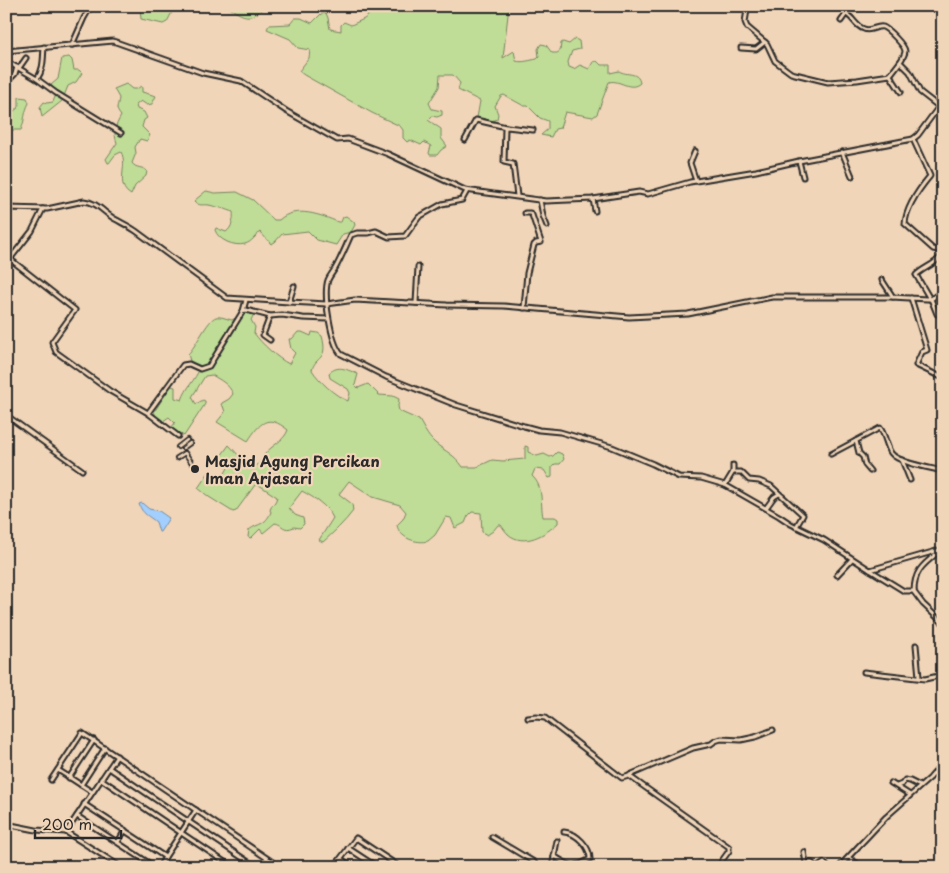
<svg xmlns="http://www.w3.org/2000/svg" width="949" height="873" font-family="'Playpen Sans',sans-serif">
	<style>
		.green { fill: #bfdd96; stroke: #758460 }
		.water { fill: #a2cffd; stroke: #728da9 }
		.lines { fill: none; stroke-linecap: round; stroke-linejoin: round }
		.pedestrian-casing { stroke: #2b2b2b; stroke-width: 6 }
		.minor-casing { stroke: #2b2b2b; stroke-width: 7 }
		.pedestrian { stroke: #f1d5b8; stroke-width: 2.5 }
		.minor { stroke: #f1d5b8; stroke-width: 3 }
		.poi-dot { fill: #2b2b2b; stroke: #f1d5b8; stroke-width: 2 }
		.labels { text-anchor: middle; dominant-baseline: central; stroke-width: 4.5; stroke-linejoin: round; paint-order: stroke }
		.poi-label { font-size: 15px; font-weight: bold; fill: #2b2b2b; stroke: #f1d5b8; text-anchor: start }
	</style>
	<rect width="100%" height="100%" fill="#f1d5b8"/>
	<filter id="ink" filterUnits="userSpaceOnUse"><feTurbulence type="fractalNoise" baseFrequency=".02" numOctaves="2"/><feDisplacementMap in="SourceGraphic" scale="10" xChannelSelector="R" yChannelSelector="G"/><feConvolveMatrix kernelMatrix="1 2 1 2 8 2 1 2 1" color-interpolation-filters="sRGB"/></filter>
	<g filter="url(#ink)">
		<g class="green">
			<polygon points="140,6 179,6 172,12 167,22 163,24 141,19"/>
			<path d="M227,6H265C251,22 243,17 227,6Z"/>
			<path d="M367,6H509L503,58L514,51L516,61C522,63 531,60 537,59L539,57L538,49L541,44L546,45L552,53H557L560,51L561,43L563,42L569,44L575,39L579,41L580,49L572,51L568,62L569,67L574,69L580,65L589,69L593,62L597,61L601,65H610V73L619,71C627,76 638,71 640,83C630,92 620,79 609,82L597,114L593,117L565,112L560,128L555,129L551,137L541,135L548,129V121L540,118L528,106H524L504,95L501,96L495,106L498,114L497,119L491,121L477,118L480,101L458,90L460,83L453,75H440L439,87L429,103L432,109L442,111V115L437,117L432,116L428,120L441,129V138L447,146L441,150L437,155H430L429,153L431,146L424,142L421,145L410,140L407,142L403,138V130L400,126L372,113L304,75L299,71L309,58L310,50L298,48L290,39L267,29L269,25L290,24L295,18H301L312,23L321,14L326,13L328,18L330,29L341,31V25L344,22L351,25L364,19L368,16Z"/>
			<polygon points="69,57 72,60 74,70 79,70 82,73 76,82 68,86 62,101 42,117 40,107 44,102 47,103 53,102 57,92 51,85 58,79 62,58"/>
			<path d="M126,84L132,89H137L141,86L142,88V92L156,96L152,104L147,105L141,101L136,105L137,109L144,112L147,118L144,120L142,127L150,135L147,141L140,139L135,147L136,153L132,163C136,169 142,166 147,171L146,176L135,186L131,195C114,185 129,166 121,152L115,155L109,163H108L106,159L117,143C113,131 115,127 121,116C114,107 118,108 119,98L114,89Z"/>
			<path d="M19,97L27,98L29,103C24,112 25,121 21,130H6V113L9,115L19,107Z"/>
			<path d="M206,191L215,193L237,192L253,200L274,220H279C295,205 321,215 338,222H341L343,217L346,216L354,222L355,225L351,232L343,234L336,245L317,240L308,231L282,234L275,242L271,244L260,232C255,236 252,242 245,244C234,247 218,240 215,230L216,228L226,232C232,228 234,219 233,212C230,210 213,206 209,205C202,204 200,207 194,201Z"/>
			<path d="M245,312L254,314L251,320L255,327L254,333C262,344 277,358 289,364L295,353L291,349L289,339H292L298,332H302L311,336L312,332L318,333L322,336C329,361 315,356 312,370C319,381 335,396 348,401L350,393L348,389L330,378L329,373C339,364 347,370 358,374L355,385L358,388L368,384L379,395L393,396L399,399L398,406L399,411L419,420C424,428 427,436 435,443C446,452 454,454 463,467H477L492,460L503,461L525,459V446L528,447V452L537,456L544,454L550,457L553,456L557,452L562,454L564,459L560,464H555L552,467V477L549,478L544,470L535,469L532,476C544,487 540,502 543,517H555L558,519V523C546,534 524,548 508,534C506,532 503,528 501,525H498L493,531L487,535L482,532L481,513L472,512L468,516L465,523L455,528L451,518L446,517L435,535L428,541C417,544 399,538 397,525L403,519L406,512L400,505L373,497L349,481L339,494L352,504L353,511C345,522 333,533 323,542L319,540L333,518C327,505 314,498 302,491L289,508L295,515L303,518L304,524L300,528L294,527C283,532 283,524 275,523L263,533L260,529L251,538L248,537L249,530C258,523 265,526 271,512L270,510C271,505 276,503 277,497L259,485H255L236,511L233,512L209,497L198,488L209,472L221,480L228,468L218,460L229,445L241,458L255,466C261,464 261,459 265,454C272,445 284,441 288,430C267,413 260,423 248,441L217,422L225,412L223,406L221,405L222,403L229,399L233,394C229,384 220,380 212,375L205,376L192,397L196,404L203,400L205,401V404L184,436L171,428L175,423L169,417L163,421L156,416L154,412L171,386L175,387V398L182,400C186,388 195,380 200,368L190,361L188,354C195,348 208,319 216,317C221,316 227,319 232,320L237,317L241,318Z"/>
		</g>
		<path class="water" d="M142,503L149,509L159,511L169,518L160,532H159L156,522C149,516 142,514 139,504Z"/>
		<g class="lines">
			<g class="pedestrian-casing">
				<g id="pedestrian">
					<polyline points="178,447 187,440"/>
					<polyline points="183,448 190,443"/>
					<polyline points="177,458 185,453 192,463"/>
				</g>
			</g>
			<g class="minor-casing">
				<g id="minor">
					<polyline points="740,6 747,10 745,22 747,27 767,44 775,61 791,73 828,82 857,80 890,75 900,62"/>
					<path d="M841,21L846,14C854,18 855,26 864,29C871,32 877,25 883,27C888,29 905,46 905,51C905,54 902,59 900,62L910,72L920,92L938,106"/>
					<polyline points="72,45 84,18 91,6"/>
					<polyline points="741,48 756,49 765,42"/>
					<polyline points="6,51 113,41 203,73 241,81 286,111 337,140 348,139 388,154 465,190 546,201 593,199 639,192 648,194 690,182 756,171 799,161 913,139 918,135 943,101"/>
					<path d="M6,61L37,79C44,69 43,59 44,47"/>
					<polyline points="19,68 26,58"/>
					<polyline points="890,75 901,92"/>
					<polyline points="37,79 56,93 121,133"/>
					<polyline points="6,83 15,74 17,67"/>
					<path d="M913,139L930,176C920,188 906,207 905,224L933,249L943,251"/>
					<polyline points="465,140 476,120 506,127"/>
					<polyline points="695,151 690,163 696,181"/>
					<polyline points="842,152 852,176"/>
					<polyline points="799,161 803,177"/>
					<path d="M467,191L462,200L442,204L419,217L405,236L389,237L376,231L368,233H357L351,235C346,246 342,256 336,267C334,271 330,275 328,280C323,295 331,343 341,354L386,377L456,405L524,426L539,430L560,432L612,447L653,464L679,477L701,478L725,485L779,516L791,524L824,540L870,570L943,549"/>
					<polyline points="517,196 513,164 504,162 505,128 507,127 533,130"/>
					<polyline points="593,199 595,211"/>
					<polyline points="540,200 543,216 547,226"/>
					<path d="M6,208L47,209L84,201C97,202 104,213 115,219C122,223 129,226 136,231L227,298L289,302"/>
					<polyline points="43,209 32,231 10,259 75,310 52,342 56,352 110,391 148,413 178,436"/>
					<polyline points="882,280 893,297"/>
					<polyline points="294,286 289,302 327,304 355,300 447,305 504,306 629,317 688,314 772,297 892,297 927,299 931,299 943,291"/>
					<polyline points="911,298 927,350 922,352 916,365 943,378"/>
					<path d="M930,299L916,275C923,268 936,264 941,256"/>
					<polyline points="931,299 937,314 943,312"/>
					<polyline points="416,303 418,267"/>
					<polyline points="524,308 527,273 534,245 536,243 541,242 532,215 530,213 525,213"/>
					<polyline points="243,311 246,310 270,316 282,315 303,318 328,319"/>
					<polyline points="270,316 263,335 270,340"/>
					<polyline points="148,413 183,365 189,364 200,369 209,366 243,311 246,300"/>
					<polyline points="6,415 82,470"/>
					<polyline points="856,441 859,453 863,457 865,465 870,471"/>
					<path d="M831,454L880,428C885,434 886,445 891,453C898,463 931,468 943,471"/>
					<polyline points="902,460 910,480"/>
					<polyline points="733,472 741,472 749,480 759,481 771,486 803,515 796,527"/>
					<polyline points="725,485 733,472 733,465"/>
					<polyline points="766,508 774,497 779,494"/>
					<path d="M940,551C924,564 914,570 914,592L923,604L943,623"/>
					<polyline points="870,570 904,591 914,591"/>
					<polyline points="837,575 852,559"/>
					<polyline points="916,645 919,677"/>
					<polyline points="864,672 925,679 943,675"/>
					<polyline points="528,718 536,717 545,718 622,778 629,776 729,847 729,851 721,862 720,867"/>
					<polyline points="109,768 256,867"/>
					<polyline points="58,770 92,792"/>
					<polyline points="630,775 693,748 711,744 715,741 721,739 741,740 755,737 773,730"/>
					<polyline points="69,778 94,740"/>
					<polyline points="101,779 232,867"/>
					<polyline points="51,780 82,733 277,865 275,867"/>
					<polyline points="891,783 910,795"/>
					<polyline points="81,785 105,748"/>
					<polyline points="897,786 902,784 905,780 910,781 920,786"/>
					<polyline points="84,804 165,857 159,867"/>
					<polyline points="77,816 155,867"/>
					<polyline points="6,824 36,830 66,832 121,867"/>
					<polyline points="66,832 117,756"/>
					<polyline points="492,837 534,862 537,867"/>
					<polyline points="118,842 125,830"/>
					<polyline points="348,848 377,867"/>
					<polyline points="804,852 806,863 812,863 816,867"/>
					<path d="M554,856C569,866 574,869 590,859C590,847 577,833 564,832"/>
					<polyline points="165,857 196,810"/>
					<polyline points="849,858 862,867"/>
					<polyline points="341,859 353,867"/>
					<polyline points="334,867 356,838 400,867"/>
					<polyline points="552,867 557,841"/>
					<polyline points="818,867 824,863 828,867"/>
					<polyline points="839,867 886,817 930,778 943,763"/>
				</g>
			</g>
			<use href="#pedestrian" class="pedestrian"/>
			<use href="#minor" class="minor"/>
		</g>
	</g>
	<circle class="poi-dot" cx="195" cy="469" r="5"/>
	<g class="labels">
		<g class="poi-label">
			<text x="205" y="460">Masjid Agung Percikan<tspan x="205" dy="17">Iman Arjasari</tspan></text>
		</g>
	</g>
	<rect width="949" height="873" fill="none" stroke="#f1d5b8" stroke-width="25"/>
	<rect x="12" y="12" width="924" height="848" fill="none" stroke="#2b2b2b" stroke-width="2" filter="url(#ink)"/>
	<path d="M35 830v8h86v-8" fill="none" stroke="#2b2b2b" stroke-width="2.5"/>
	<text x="42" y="830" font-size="15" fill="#2b2b2b" stroke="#f1d5b8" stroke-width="4" paint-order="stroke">200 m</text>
</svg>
